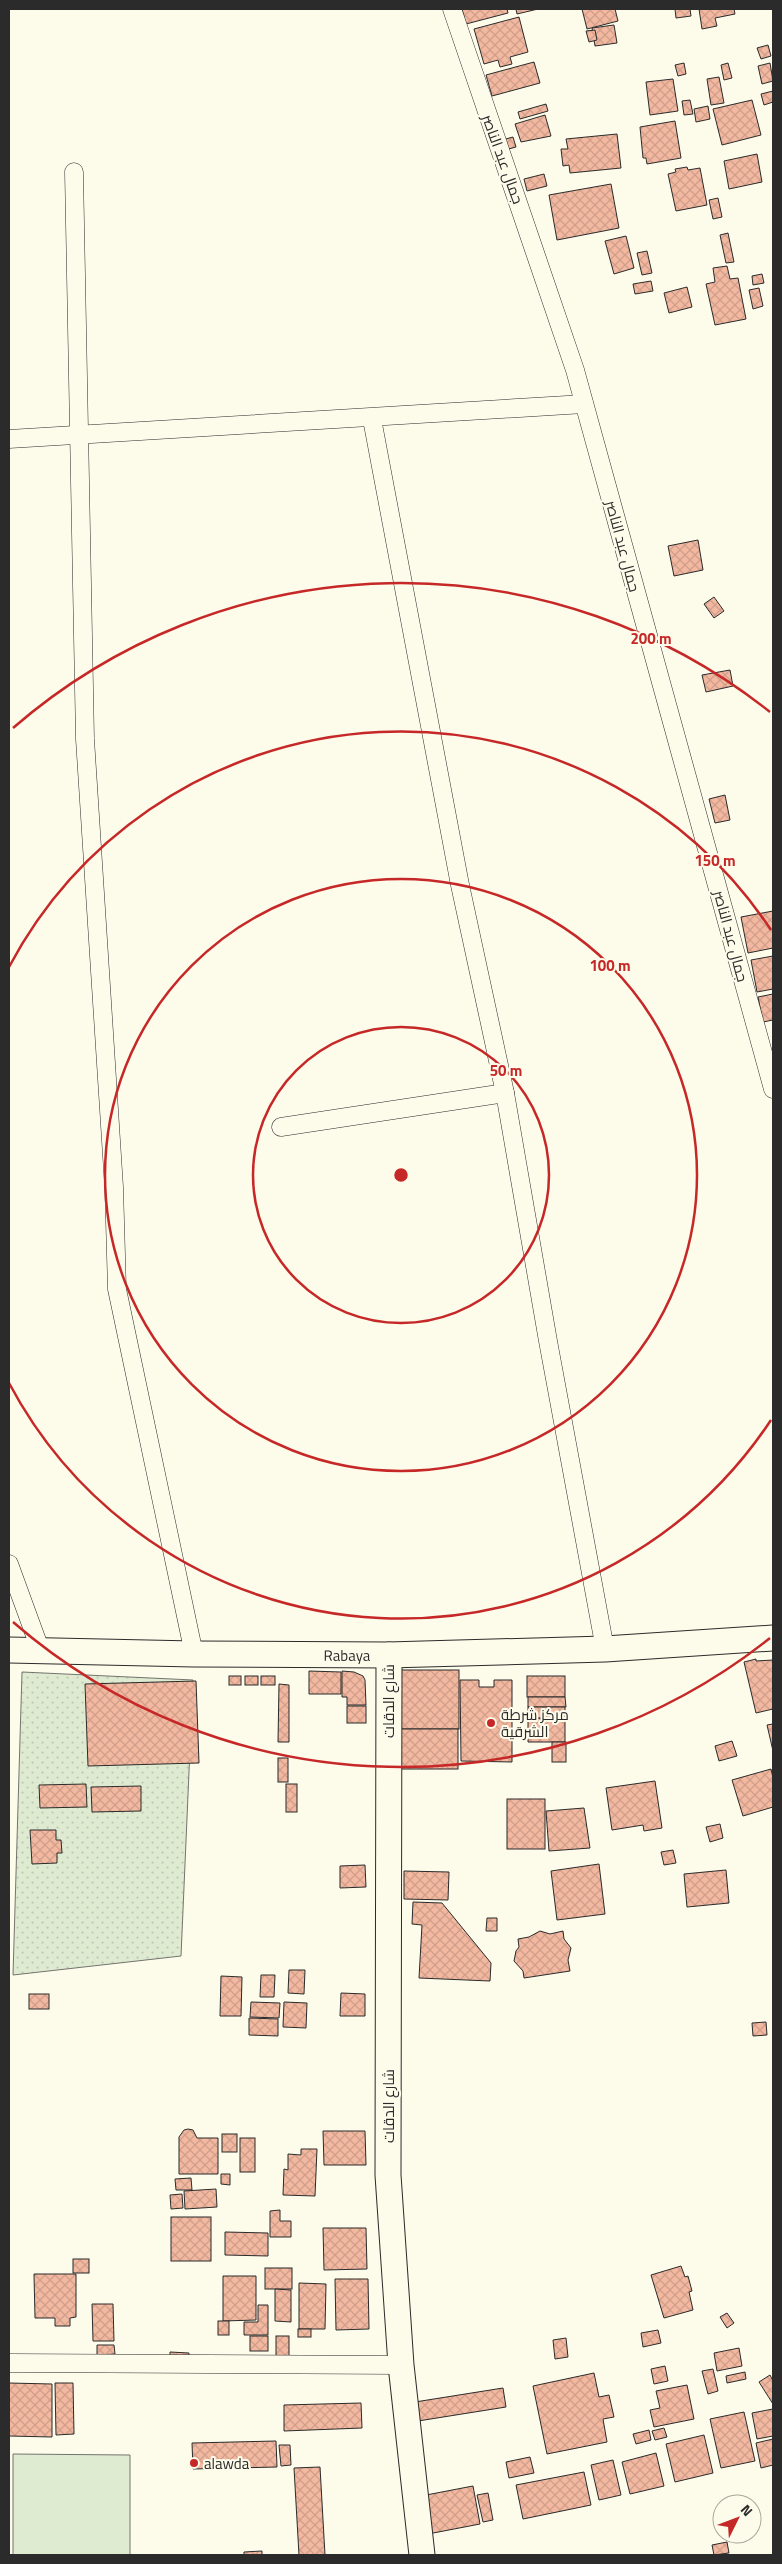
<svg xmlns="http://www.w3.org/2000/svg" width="782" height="2564" font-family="'Titillium Web',Cairo,sans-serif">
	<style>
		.grass { fill: url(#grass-dots); stroke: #74746e }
		.garden { fill: #deebd1; stroke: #74746e }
		.building { fill: url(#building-cross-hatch); stroke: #2b2b2b }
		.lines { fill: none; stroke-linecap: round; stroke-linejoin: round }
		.street-casing { stroke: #2b2b2b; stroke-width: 19 }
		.secondary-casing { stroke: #2b2b2b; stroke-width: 27 }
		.street { stroke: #fdfbea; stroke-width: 18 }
		.secondary { stroke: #fdfbea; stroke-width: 25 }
		.ring { fill: none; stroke: #c62828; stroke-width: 2.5 }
		.poi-dot { fill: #c62828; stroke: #fdfbea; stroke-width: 2 }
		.labels { text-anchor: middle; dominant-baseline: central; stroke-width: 4; stroke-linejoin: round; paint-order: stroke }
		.street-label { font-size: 15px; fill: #2b2b2b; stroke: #fdfbea }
		.poi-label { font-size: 15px; fill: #2b2b2b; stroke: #fdfbea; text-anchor: start }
		.centre { fill: #c62828; stroke: #fdfbea; stroke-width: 2.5 }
		.ring-label { font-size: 15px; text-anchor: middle; font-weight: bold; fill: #c62828; stroke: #fdfbea; stroke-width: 4; stroke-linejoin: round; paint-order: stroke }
	</style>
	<defs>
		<pattern id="grass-dots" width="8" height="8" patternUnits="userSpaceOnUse" patternTransform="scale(1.25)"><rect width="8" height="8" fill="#deebd1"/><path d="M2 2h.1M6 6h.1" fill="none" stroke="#bfcab4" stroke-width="1.8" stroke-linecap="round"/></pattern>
		<pattern id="building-cross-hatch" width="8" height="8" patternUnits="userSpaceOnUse" patternTransform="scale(1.25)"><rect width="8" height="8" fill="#f2b8a0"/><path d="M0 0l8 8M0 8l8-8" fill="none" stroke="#d09e8a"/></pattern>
	</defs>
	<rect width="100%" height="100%" fill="#fdfbea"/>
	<polygon class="grass" points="22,1672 193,1680 181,1956 13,1975"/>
	<polygon class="garden" points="13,2454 130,2455 130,2555 13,2555"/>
	<g class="building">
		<polygon points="462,9 507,9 508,13 466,24"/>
		<polygon points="516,9 538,9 517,14"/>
		<polygon points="582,9 615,9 618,21 587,29"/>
		<polygon points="675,9 690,9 691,16 676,18"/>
		<polygon points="699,9 734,9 735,14 715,18 717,26 702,29"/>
		<polygon points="519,17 528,52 510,57 512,64 500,67 498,60 484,64 474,29"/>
		<polygon points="614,25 617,43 595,46 592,28"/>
		<polygon points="595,30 597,40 589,42 586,31"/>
		<polygon points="768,45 771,56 761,59 757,48"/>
		<polygon points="534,62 540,83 492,96 486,75"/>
		<polygon points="684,63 686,74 678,76 675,65"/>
		<polygon points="728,63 732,78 724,80 721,65"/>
		<polygon points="770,63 773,81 762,84 758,66"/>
		<polygon points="719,77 724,103 711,105 707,79"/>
		<polygon points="673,79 678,111 650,115 646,82"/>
		<polygon points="773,91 773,102 764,105 761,94"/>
		<polygon points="690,100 693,114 684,115 682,101"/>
		<polygon points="752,100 761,135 722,145 713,109"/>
		<polygon points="546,104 548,111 520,119 518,112"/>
		<polygon points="708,106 710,119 696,122 694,109"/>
		<polygon points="545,115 551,136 521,142 515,124"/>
		<polygon points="675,121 681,158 647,164 646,158 643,158 640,127"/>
		<polygon points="617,134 621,168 570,173 569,165 563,166 561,149 568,149 566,139"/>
		<polygon points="513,137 516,147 505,150 502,140"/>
		<polygon points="757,154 762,182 729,189 724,161"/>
		<polygon points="687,167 688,170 700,168 707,205 676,211 668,174 676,172 675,169"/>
		<polygon points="544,174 547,186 527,191 524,179"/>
		<polygon points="611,184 619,228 557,240 549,195"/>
		<polygon points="718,198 722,217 713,219 709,200"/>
		<polygon points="728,233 734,262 726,263 720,235"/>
		<polygon points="626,236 634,268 614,274 605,241"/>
		<polygon points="647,251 652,273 642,275 637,253"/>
		<polygon points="727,266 730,279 738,278 746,319 715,325 706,284 715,282 713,268"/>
		<polygon points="762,274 764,283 753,285 752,276"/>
		<polygon points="651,281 653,291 635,294 633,284"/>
		<polygon points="687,287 692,307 669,313 664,293"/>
		<polygon points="759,288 763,306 753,309 749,290"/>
		<polygon points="698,540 703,570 674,576 668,546"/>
		<polygon points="714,597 724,611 714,618 704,604"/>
		<polygon points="730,670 733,686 706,692 702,675"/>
		<polygon points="725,795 730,820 715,823 709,799"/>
		<polygon points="773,911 773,948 748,953 741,917"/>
		<polygon points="773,956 773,989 757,992 751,960"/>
		<polygon points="773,994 773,1020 763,1022 758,997"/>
		<polygon points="756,1659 756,1661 773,1660 773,1709 756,1713 744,1662"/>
		<rect x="399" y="1670" width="60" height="59"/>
		<polygon points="309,1671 341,1672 341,1694 309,1694"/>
		<polygon points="342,1671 354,1672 363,1676 365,1680 366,1705 347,1705 347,1697 342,1697"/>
		<rect x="229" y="1676" width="12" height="9"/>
		<rect x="245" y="1676" width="13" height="9"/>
		<rect x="261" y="1676" width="14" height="9"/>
		<rect x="527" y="1676" width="38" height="21"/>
		<polygon points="460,1680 479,1680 479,1687 494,1687 494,1680 512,1680 512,1762 461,1761"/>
		<polygon points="196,1681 199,1763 88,1766 85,1684"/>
		<polygon points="279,1684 289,1685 289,1742 278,1742"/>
		<polygon points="528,1697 565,1697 566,1707 528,1707"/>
		<rect x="347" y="1706" width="19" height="17"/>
		<rect x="528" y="1707" width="37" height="11"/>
		<polygon points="528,1718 565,1719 565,1742 528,1742"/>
		<polygon points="773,1724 773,1751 767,1725"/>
		<rect x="398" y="1729" width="60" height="40"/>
		<polygon points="732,1741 737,1756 719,1761 715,1746"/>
		<rect x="552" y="1742" width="14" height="20"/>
		<rect x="278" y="1758" width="10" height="24"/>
		<polygon points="771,1769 773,1778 773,1807 743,1816 732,1780"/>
		<polygon points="655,1781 662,1828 644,1831 643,1825 612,1830 606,1788"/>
		<polygon points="86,1784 87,1807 40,1808 39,1785"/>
		<rect x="286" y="1784" width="11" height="28"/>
		<polygon points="141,1786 141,1811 92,1812 91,1787"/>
		<rect x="507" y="1799" width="38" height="50"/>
		<polygon points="584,1808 590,1848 549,1851 546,1811"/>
		<polygon points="720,1824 723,1838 710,1842 706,1827"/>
		<polygon points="30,1830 56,1830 56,1840 61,1840 62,1853 57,1853 57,1863 32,1864"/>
		<polygon points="673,1850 676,1863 664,1865 661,1852"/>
		<polygon points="599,1864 605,1914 557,1920 551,1871"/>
		<polygon points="365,1865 366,1887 340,1888 340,1866"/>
		<polygon points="726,1870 729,1903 687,1907 684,1874"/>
		<polygon points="404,1871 449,1872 448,1900 404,1899"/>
		<polygon points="413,1902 442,1903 491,1963 490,1981 419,1978 422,1925 412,1924"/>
		<polygon points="487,1918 497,1918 497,1931 486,1931"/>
		<polygon points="540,1931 550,1934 563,1931 564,1939 571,1948 568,1960 570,1971 524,1978 523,1971 514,1961 516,1951 519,1947 518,1939 529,1937"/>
		<polygon points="289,1970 305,1970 304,1994 288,1993"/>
		<polygon points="261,1975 275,1975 274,1997 260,1997"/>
		<polygon points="221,1976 242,1977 241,2016 220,2016"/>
		<polygon points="341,1993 365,1994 365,2016 340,2016"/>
		<rect x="29" y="1994" width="20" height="15"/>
		<polygon points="251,2002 280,2003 279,2018 250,2017"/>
		<polygon points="284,2002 307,2003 306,2028 283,2027"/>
		<polygon points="249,2018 278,2019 278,2036 249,2035"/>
		<polygon points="766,2022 767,2035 753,2036 752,2023"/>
		<polygon points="188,2129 193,2130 197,2138 218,2138 218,2174 179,2174 179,2137 184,2130"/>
		<polygon points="323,2131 365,2131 366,2165 324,2165"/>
		<rect x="222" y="2134" width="15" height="18"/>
		<rect x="240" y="2138" width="15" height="34"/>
		<polygon points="301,2149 317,2149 315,2196 283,2195 284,2169 288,2170 288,2154 301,2155"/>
		<polygon points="221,2174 230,2174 230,2185 221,2184"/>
		<polygon points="191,2178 192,2190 176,2190 175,2179"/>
		<polygon points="216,2189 217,2207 185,2209 184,2191"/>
		<polygon points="182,2194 183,2208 171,2209 170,2195"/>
		<polygon points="280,2210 280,2221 291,2221 291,2237 270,2237 270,2211"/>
		<rect x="171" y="2217" width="40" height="44"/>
		<polygon points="323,2228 366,2228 367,2269 324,2270"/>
		<polygon points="225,2232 268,2233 268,2256 225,2255"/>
		<rect x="73" y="2259" width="16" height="14"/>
		<polygon points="681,2266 685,2277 688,2276 692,2291 689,2292 693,2310 664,2318 651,2275"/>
		<rect x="265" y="2268" width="27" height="21"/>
		<polygon points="34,2274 76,2274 76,2317 70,2318 70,2326 55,2326 55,2318 35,2318"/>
		<polygon points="223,2276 256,2276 256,2320 223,2321"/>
		<polygon points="335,2279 368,2279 369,2329 336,2330"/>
		<polygon points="299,2283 326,2284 325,2329 299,2329"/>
		<polygon points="275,2289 291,2290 291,2322 275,2321"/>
		<polygon points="92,2304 113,2304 114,2341 93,2341"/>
		<polygon points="258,2305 268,2305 268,2335 244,2335 244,2322 258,2322"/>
		<polygon points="727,2313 734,2323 727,2328 720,2317"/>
		<rect x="218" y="2321" width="11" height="14"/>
		<rect x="298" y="2329" width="13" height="8"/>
		<polygon points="658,2330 661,2343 643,2347 641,2333"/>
		<rect x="250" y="2336" width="18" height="15"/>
		<rect x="276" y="2336" width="13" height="20"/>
		<polygon points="566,2338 568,2357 555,2359 553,2340"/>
		<polygon points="97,2345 114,2345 115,2354 97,2355"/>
		<polygon points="739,2348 742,2366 717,2371 714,2353"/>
		<polygon points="170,2352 189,2353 188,2364 170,2363"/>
		<polygon points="665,2366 668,2381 654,2384 651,2369"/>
		<polygon points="713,2369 718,2391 708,2394 702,2371"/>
		<polygon points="745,2372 746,2379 727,2383 726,2376"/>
		<polygon points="594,2373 599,2397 609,2395 614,2417 603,2419 607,2442 547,2454 533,2386"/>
		<polygon points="770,2375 773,2381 773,2404 759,2382"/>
		<polygon points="9,2383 52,2384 52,2437 9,2436"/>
		<polygon points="55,2383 73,2383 74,2434 56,2435"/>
		<polygon points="687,2385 694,2419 654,2427 650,2410 660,2408 656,2391"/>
		<polygon points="503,2388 506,2407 418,2421 415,2402"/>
		<polygon points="361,2403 362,2428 284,2431 284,2405"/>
		<polygon points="773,2409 773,2436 757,2439 752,2413"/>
		<polygon points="744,2412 755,2461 721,2468 710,2419"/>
		<polygon points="664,2428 667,2437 655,2440 652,2431"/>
		<polygon points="649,2430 651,2440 636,2444 633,2434"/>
		<polygon points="704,2435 713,2473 675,2482 666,2444"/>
		<polygon points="773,2439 773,2465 761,2468 756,2443"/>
		<polygon points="276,2441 277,2467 193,2469 192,2443"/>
		<polygon points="279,2445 290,2445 291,2465 281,2466"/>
		<polygon points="656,2453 664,2486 630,2494 622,2462"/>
		<polygon points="530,2457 534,2473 509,2478 506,2462"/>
		<polygon points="613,2460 621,2495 599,2500 591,2465"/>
		<polygon points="320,2467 325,2555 299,2555 294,2468"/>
		<polygon points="584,2472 591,2505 523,2519 516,2485"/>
		<polygon points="473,2486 480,2524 428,2534 421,2496"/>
		<polygon points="488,2493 493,2520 483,2522 477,2495"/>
		<polygon points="727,2542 729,2553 714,2555 712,2545"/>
		<polygon points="262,2551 262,2555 244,2555 244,2552"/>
	</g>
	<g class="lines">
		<g class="street-casing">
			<g id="street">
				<polyline points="452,9 575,370 773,1089"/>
				<polyline points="74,172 85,739 114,1187 117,1289 194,1654"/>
				<polyline points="372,419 460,885 505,1093 548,1341 605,1649"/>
				<polyline points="9,439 584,404"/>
				<polyline points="281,1127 505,1093"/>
				<polyline points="9,1564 40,1649"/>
				<polyline points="9,2363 401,2365"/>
			</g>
		</g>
		<g class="secondary-casing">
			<g id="secondary">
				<path id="s1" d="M9,1650L194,1654L388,1655L605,1649L773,1638"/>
				<polyline points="389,1655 388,2175 401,2365 422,2555"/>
			</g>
		</g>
		<use href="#street" class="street"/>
		<use href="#secondary" class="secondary"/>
	</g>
	<g class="ring">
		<circle cx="401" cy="1175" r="148"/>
		<circle cx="401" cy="1175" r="296"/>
		<path d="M771 1420A444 444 0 0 1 9 1383M9 967A444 444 0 0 1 771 930"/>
		<path d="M770 1638A592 592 0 0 1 13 1622M13 728A592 592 0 0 1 770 712"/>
	</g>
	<g class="poi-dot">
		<circle cx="491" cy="1723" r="5"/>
		<circle cx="194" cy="2463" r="5"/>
	</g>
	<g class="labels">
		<g class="street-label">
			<text transform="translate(503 159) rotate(70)">جمال عبد الناصر</text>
			<text transform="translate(623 546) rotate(75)">جمال عبد الناصر</text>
			<text transform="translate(731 936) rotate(75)">جمال عبد الناصر</text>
			<text stroke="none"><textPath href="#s1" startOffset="338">Rabaya</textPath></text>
			<text transform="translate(388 1701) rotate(-90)">شارع الدقات</text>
			<text transform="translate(388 2106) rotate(-90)">شارع الدقات</text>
		</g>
		<g class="poi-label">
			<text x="501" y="1714">مركز شرطة<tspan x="501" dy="17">الشرقية</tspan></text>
			<text x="204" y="2463">alawda</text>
		</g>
	</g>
	<circle cx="401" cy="1175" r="8" class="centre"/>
	<g class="ring-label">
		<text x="651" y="644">200 m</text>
		<text x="715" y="866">150 m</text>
		<text x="610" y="971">100 m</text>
		<text x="506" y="1076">50 m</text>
	</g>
	<rect width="782" height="2564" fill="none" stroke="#2b2b2b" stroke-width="20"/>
	<g transform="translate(737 2519) rotate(48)"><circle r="24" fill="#fdfbea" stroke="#a9a89e"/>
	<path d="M0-4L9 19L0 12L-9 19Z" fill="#c62828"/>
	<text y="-8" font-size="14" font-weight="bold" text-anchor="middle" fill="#2b2b2b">N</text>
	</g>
</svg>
